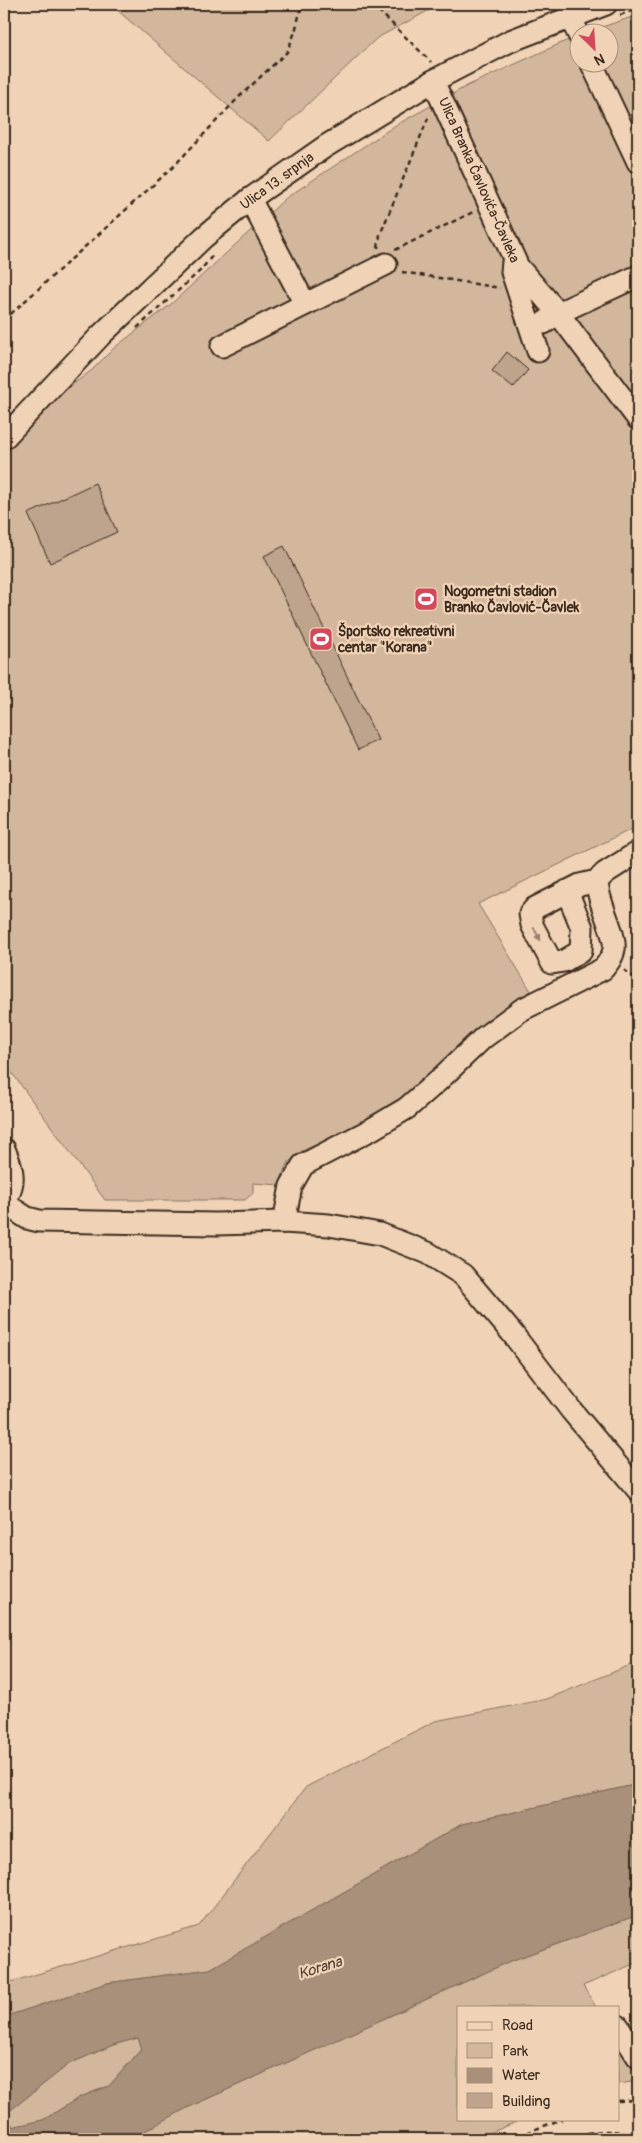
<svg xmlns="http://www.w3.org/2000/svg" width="642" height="2143" font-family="Pangolin,sans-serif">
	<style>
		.green { fill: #d2b79d; stroke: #86705e }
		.water { fill: #a8907a; stroke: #7c6755; fill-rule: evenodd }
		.building { fill: #bea48c; stroke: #3b2a1e }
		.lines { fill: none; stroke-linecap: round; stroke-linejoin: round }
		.minor-casing { stroke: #3b2a1e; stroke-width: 25 }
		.path { stroke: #3b2a1e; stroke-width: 2.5; stroke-dasharray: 5 4; stroke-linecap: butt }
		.minor { stroke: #f0d3b6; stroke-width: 21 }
		.oneway { fill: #967e6a }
		.labels { text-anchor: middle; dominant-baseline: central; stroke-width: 4.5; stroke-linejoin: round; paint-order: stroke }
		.street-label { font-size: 14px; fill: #3b2a1e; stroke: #f0d3b6 }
		.poi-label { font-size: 14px; font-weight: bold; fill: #3b2a1e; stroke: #f0d3b6; text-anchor: start }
		.water-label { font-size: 15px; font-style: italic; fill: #513e30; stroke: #f0d3b6 }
	</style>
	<rect width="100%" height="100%" fill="#f0d3b6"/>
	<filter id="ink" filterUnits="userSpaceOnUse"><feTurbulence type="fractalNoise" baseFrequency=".02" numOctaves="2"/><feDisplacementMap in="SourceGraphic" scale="10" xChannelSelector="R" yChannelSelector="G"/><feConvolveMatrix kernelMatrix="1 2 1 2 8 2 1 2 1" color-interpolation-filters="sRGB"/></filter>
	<g filter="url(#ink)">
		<g class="green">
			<polygon points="110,4 441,4 377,38 269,141"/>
			<path d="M638,15V826L478,904L531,991C515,1001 499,1011 484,1024C452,1053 422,1089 384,1110C369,1119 355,1127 341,1135C312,1149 287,1147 280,1185L253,1183V1193L245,1200H105L4,1062V452L55,398L92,370L114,348L170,305L286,198L396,125L467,86L579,35L580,62H610V32H587Z"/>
			<polygon points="638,1662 638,1784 462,1824 210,1969 107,1983 4,2017 4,1984 199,1926 306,1787 435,1721 547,1699"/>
			<polygon points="638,1915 638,1962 583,1986 596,2007 458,2007 458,2119 523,2119 476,2139 130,2139 187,2108 513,1960"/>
			<polygon points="138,2038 142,2048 109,2086 80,2097 43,2120 13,2127 7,2113 69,2064 113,2045"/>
			<polygon points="618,2042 638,2073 638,2081 618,2084"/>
		</g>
		<path class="water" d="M638,1784V1915L513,1960L187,2108L130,2139H4V2017L107,1983L210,1969L462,1824ZM138,2038L142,2049L109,2086L80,2097L43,2120L12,2127L7,2113L69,2064L113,2045Z"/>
		<g class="building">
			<polygon points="507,352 528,370 513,388 492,371"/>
			<polygon points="95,483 117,532 50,563 28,514"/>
			<polygon points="284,546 378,740 358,750 264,556"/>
		</g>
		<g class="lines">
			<g class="minor-casing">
				<g id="minor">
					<polyline points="570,17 580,37"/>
					<polyline points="591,62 638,162"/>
					<polyline points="433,81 518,267 558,313 638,419"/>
					<polyline points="250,199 305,304"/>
					<polyline points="513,262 512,272 538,351"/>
					<polyline points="544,323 558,313 638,276"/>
					<polyline points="222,346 386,264"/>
					<polyline points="4,438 101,335 204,237 250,199 326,146 433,81 510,41 606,4"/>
					<polyline points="567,891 582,928 581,951 564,961 552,963 532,925 530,914 535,908 580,885 597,881"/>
					<path d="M4,1149C14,1171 16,1183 4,1204"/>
					<polyline points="4,1203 27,1218 39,1221 216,1224 284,1222 329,1225 380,1234 428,1253 463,1275 512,1333 571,1410 638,1490"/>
					<path d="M284,1222L291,1186L303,1165L372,1129L407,1108L440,1079L483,1038L521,1010L603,969C608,963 613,957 614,949C617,935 597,902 597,881L605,873L638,852"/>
					<polyline points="618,2026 638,2057"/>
				</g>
			</g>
			<g class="path">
				<polyline points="372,4 431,62"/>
				<polyline points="620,15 638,9"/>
				<polyline points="378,248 380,235 429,116"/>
				<polyline points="395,250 473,212"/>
				<polyline points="402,272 500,288"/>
				<polyline points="4,320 172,168 239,97 287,52 295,32 302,4"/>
				<polyline points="137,328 201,270 212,256"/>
				<polyline points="624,970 634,977 638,984"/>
				<polyline points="618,2101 638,2100"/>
				<polyline points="510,2139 562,2119"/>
				<path d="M570,2139C593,2129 614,2129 638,2136"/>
			</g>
			<use href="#minor" class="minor"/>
		</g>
		<defs><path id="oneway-solid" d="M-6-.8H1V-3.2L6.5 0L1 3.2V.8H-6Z" transform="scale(1.25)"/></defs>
		<use class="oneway" href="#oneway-solid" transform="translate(537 934) rotate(62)"/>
	</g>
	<defs>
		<g id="stadium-square" transform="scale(1.25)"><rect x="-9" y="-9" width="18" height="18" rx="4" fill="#d1495b" stroke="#f0d3b6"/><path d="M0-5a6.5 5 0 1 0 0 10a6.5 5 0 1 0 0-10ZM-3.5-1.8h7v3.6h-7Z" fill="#fff"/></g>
	</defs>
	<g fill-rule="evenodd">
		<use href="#stadium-square" x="426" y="599"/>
		<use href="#stadium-square" x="321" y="639"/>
	</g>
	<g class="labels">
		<g class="street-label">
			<text transform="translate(479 180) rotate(66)">Ulica Branka Čavlovića-Čavleka</text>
			<text transform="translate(277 181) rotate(-36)">Ulica 13. srpnja</text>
		</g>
		<g class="poi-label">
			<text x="444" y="591">Nogometni stadion<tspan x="444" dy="16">Branko Čavlović-Čavlek</tspan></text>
			<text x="338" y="631">Športsko rekreativni<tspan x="338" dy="16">centar "Korana"</tspan></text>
		</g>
		<g class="water-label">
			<text transform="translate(320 1968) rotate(-17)">Korana</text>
		</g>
	</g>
	<rect width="642" height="2143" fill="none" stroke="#f0d3b6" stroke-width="20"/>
	<rect x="10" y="10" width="622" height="2123" fill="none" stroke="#3b2a1e" stroke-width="2" filter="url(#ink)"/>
	<rect x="457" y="2006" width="162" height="115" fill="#f0d3b6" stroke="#a88f79"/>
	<rect x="467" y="2022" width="25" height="8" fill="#f0d3b6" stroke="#a88f79"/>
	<text x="502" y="2030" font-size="15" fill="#3b2a1e">Road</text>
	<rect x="467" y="2043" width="25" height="15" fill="#d2b79d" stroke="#a88f79"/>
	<text x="502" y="2056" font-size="15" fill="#3b2a1e">Park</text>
	<rect x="467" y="2068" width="25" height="15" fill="#a8907a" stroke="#a88f79"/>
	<text x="502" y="2080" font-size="15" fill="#3b2a1e">Water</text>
	<rect x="467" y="2093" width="25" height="15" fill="#bea48c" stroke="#a88f79"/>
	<text x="502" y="2106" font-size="15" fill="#3b2a1e">Building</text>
	<g transform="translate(594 48) rotate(155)"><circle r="24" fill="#f0d3b6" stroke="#a88f79"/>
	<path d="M0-4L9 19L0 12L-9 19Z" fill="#d1495b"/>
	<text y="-8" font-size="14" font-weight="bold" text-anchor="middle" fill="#3b2a1e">N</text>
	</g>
</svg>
